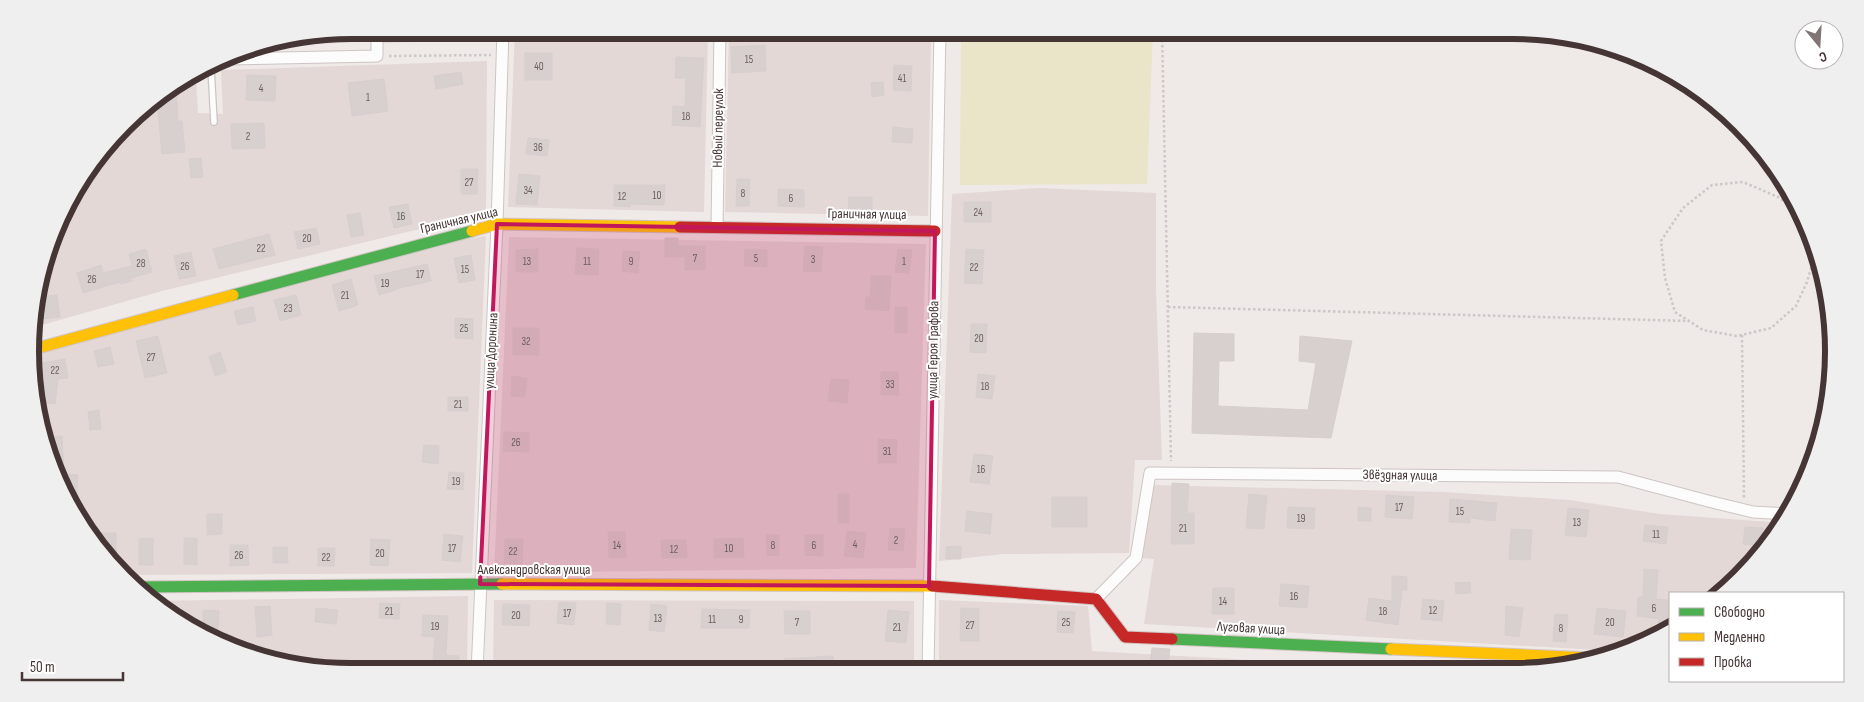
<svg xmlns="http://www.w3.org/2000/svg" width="1864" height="702" font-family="'Sofia Sans Condensed',sans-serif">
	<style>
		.residential { fill: #e3d8d6 }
		.green { fill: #eae4c8 }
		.building { fill: #d7d0cf; stroke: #d7cfce }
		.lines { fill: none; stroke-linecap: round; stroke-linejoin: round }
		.lane-casing { stroke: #ccc5c4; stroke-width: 8 }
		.street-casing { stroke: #ccc5c4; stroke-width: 13 }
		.fast-casing { stroke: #d1c4c2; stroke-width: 13 }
		.slow-casing { stroke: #d1c4c2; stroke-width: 13 }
		.jam-casing { stroke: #d1c4c2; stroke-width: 13 }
		.path { stroke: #cdc7c7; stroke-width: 2.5; stroke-dasharray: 2.5 2.5; stroke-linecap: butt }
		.lane { stroke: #fdfcfc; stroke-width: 5.5 }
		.street { stroke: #fdfcfc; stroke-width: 11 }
		.fast { stroke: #4caf50; stroke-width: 11 }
		.slow { stroke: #ffc107; stroke-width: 11 }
		.jam { stroke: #c62828; stroke-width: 11 }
		.marked { fill: #c2185b; fill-opacity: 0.2; stroke: #c2185b; stroke-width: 4; stroke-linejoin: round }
		.labels { text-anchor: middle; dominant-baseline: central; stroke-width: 4; stroke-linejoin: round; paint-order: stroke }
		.number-label { font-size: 11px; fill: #6b5e5d }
		.street-label { font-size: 14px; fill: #453635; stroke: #fff }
		.rim { fill: none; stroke: #453635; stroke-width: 6 }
	</style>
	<rect width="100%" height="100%" fill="#efe9e8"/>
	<g class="residential">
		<polygon points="351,30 357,30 357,42 246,48"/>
		<polygon points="382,30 490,30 490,40 382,43"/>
		<polygon points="515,30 708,30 704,212 508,207"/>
		<polygon points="729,30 931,30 928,216 725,212"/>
		<polygon points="487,61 486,213 162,291 35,327 35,303 73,191 140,109 196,77 198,113 223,114 221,70"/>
		<polygon points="1039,188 1156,193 1156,290 1162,460 1135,460 1129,553 1003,554 939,561 952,194"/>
		<polygon points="486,236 472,573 127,575 84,529 38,418 37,350 461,240"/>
		<polygon points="509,237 926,244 916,568 494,573"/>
		<polygon points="1152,485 1443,492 1570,500 1660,514 1782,523 1725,592 1670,593 1670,629 1655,639 1615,651 1144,624 1154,559 1139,558"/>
		<polygon points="468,596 467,672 351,672 268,661 156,606 151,601"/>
		<polygon points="494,600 914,601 914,671 493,672"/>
		<polygon points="939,600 1088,606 1092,651 1423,670 939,671"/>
	</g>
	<polygon class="green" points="961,30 1153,30 1147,184 960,185"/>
	<g class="building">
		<polygon points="765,45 766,71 732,73 731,47"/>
		<rect x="525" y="53" width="27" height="27"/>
		<polygon points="676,57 704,58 700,127 672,125 673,106 685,107 686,78 675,78"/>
		<polygon points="894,65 912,66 911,91 893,90"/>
		<polygon points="461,72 463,84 436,89 434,76"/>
		<polygon points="247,75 276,76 275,101 246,100"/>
		<polygon points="384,79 388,111 352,116 348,83"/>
		<polygon points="883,82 884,95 872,97 871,83"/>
		<polygon points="176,88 178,121 182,121 185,152 162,154 157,100"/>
		<polygon points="264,123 265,148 232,149 231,124"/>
		<polygon points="893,127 913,129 912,143 892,142"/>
		<polygon points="528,138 549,140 547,156 526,154"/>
		<polygon points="201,158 203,177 191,178 189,159"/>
		<polygon points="461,169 478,169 477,194 461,194"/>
		<polygon points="519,174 540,176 537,205 516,204"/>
		<polygon points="737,179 750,179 749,206 736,206"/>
		<polygon points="614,185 665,185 664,205 630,204 630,207 614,206"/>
		<polygon points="778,189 804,190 804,207 778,206"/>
		<polygon points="849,197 872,197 872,215 848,215"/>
		<rect x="964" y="202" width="27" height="20"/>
		<polygon points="408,204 412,224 394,228 389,207"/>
		<polygon points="360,213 364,235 351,237 347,215"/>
		<polygon points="316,228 320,244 298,249 294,232"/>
		<polygon points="269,234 275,255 219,269 213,249"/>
		<polygon points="665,238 678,238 678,246 705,246 705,270 685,270 685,257 665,257"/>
		<polygon points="805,246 823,247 821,272 803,271"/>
		<polygon points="577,248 599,249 598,275 575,274"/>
		<polygon points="146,249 152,272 131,278 132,281 121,284 120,282 83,293 77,273 101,265 103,273 132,266 129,254"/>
		<polygon points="538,249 538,272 516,272 516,250"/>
		<polygon points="745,249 767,250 767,267 744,266"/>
		<polygon points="898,249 912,250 909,273 895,272"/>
		<polygon points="966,249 984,250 982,284 964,283"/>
		<polygon points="623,251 640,252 638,273 622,271"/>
		<polygon points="191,252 196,276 179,279 174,256"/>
		<polygon points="471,255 475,280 459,283 454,258"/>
		<polygon points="427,264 431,281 396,289 396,290 379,295 374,276"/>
		<polygon points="871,276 891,276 889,311 865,309 866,297 870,297"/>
		<polygon points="351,279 358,305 339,311 332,285"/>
		<polygon points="57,295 60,317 40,319 37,297"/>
		<polygon points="296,295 301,315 280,321 274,300"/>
		<polygon points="253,307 256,321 238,325 234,311"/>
		<rect x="895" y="307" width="12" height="26"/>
		<polygon points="455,318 473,319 473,339 455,338"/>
		<polygon points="971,324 987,324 986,353 970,352"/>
		<rect x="513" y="328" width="26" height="27"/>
		<polygon points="1194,333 1234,334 1234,361 1219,361 1218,406 1308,410 1316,363 1299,361 1300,336 1352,341 1331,438 1192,433"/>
		<polygon points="158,336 167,373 145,378 136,341"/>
		<polygon points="110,347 114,364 98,367 94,351"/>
		<polygon points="220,352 227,372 215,376 209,357"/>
		<polygon points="65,359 68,378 58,379 55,404 41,402 44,378 42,363"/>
		<polygon points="881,372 898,372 899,395 881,395"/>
		<polygon points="978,374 995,376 992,399 976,397"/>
		<polygon points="512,376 527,378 525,397 511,396"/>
		<polygon points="831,379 849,380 847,403 828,401"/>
		<rect x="448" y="397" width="20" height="14"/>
		<polygon points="99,410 101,429 90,430 88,412"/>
		<polygon points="504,432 529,433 529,452 503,451"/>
		<polygon points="62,436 64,474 78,475 76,510 46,437"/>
		<polygon points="878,439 897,440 896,463 878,463"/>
		<polygon points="424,445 439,446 438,464 422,462"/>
		<polygon points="974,454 993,456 989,484 970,482"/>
		<polygon points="449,472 464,473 463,490 447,489"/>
		<polygon points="1172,483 1189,484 1187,513 1194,513 1194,544 1171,544"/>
		<rect x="838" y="494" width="11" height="29"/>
		<polygon points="1249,494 1267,496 1264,529 1246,528"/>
		<polygon points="1386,495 1414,497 1412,519 1385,517"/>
		<rect x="1052" y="497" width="35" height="30"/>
		<polygon points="1450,499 1497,503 1495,521 1470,518 1470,523 1449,522"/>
		<polygon points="1288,507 1315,508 1314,529 1287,528"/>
		<polygon points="1358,507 1371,508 1371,521 1358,521"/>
		<polygon points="1568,508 1589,510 1586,537 1565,535"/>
		<polygon points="967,511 992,514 990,534 965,531"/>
		<polygon points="207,514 222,514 222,534 207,535"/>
		<polygon points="1645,525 1668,527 1666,544 1643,541"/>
		<polygon points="1745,527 1763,528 1761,546 1743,544"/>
		<polygon points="890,528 905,529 903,551 888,550"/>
		<polygon points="1511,529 1532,530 1530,560 1509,559"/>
		<polygon points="847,531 866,533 863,558 844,556"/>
		<polygon points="608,532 625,532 626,558 609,558"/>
		<polygon points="87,533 116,533 116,563 99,545"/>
		<polygon points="444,534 463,536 460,562 442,560"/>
		<polygon points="766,535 779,535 779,556 767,555"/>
		<polygon points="805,535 823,535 823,556 805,555"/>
		<polygon points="153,538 153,565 139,565 139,539"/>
		<polygon points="184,538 197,538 197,565 184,564"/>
		<polygon points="743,538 744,557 714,558 714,539"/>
		<polygon points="371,539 390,540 388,566 370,565"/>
		<polygon points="505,539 523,539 522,564 504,563"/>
		<polygon points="661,540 686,540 687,558 662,558"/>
		<polygon points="230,545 248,545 249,565 230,566"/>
		<polygon points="961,546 961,559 946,559 946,547"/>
		<polygon points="273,547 287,547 288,563 273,563"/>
		<polygon points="318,548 335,548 334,566 318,566"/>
		<polygon points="1644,569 1658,570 1656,599 1670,600 1670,629 1657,638 1659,619 1637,616 1638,597 1643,597"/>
		<polygon points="1392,576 1407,577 1407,590 1402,590 1398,625 1366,620 1369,598 1392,601"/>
		<polygon points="1470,582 1471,593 1456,594 1455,583"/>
		<polygon points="1281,584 1309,586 1307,608 1279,606"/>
		<polygon points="1213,588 1234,588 1234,614 1212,614"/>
		<polygon points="1423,599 1444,601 1442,621 1421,619"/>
		<polygon points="559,602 576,603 574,625 557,623"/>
		<polygon points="380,603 400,604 399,619 379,618"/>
		<polygon points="607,603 621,604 620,625 606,624"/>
		<polygon points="503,604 530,605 529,626 502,625"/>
		<polygon points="651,604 667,606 664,632 649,630"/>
		<polygon points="270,606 272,635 257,637 255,607"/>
		<polygon points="1506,606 1523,608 1519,637 1505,635"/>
		<polygon points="316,608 338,610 336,624 315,622"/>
		<polygon points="961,608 979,609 979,641 960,641"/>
		<polygon points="1597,608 1626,611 1623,637 1594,634"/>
		<polygon points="702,609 750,610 749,628 701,628"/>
		<polygon points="203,610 219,611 218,632 208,632 203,629"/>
		<polygon points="888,610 909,612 906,643 885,641"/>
		<polygon points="784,611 810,611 810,634 785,634"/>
		<polygon points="1058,611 1075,612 1073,633 1057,632"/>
		<polygon points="1555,614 1568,615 1566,642 1553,641"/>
		<polygon points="423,615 448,616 446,655 459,656 458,672 432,672 435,637 422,636"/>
		<polygon points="1152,648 1170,649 1167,670 1149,669"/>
		<polygon points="833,656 834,671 784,671 784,659"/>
	</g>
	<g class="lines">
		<g class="lane-casing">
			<polyline id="lane" points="211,68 214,122"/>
		</g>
		<g class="street-casing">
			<g id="street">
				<polyline points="227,59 377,56 377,30"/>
				<polyline points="717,227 720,30"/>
				<polyline points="1096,599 1136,558 1150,473 1618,477 1708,501 1753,512 1789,514"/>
				<polyline points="928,671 940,30"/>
				<polyline points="477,672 497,224 503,30"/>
			</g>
		</g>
		<g class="fast-casing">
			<g id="fast">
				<polyline points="233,295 472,231"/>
				<polyline points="138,587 502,584"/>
				<polyline points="1172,639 1391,649"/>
			</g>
		</g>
		<g class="slow-casing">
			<g id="slow">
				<polyline points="472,231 497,224 680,227"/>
				<polyline points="34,349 233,295"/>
				<polyline points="502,584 932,586"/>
				<polyline points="1391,649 1591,658"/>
			</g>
		</g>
		<g class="jam-casing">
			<g id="jam">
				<polyline points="680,227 935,231"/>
				<polyline points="932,586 1096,599 1125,637 1172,639"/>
			</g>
		</g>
		<g class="path">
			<polyline points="1162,30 1171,461"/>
			<polyline points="953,31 996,30"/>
			<polyline points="389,56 491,55"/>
			<polyline points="1799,213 1778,197 1743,182 1712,185 1683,208 1661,241 1665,278 1675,312 1703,330 1737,336 1771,328 1796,306 1807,282 1814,258"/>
			<polyline points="1168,307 1689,321"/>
			<polyline points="1742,335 1744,498"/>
		</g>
		<use href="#lane" class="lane"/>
		<use href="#street" class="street"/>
		<use href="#fast" class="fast"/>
		<use href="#slow" class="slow"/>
		<use href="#jam" class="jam"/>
	</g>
	<path class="marked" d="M497,224L935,231L929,586L480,584Z"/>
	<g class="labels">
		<g class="number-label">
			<text x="749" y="59">15</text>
			<text x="539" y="66">40</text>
			<text x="902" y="78">41</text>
			<text x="261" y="88">4</text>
			<text x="368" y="97">1</text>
			<text x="686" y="116">18</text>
			<text x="248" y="136">2</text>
			<text x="538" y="147">36</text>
			<text x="469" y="182">27</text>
			<text x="528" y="190">34</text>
			<text x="743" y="193">8</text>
			<text x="657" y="195">10</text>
			<text x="622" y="196">12</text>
			<text x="791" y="198">6</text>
			<text x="978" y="212">24</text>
			<text x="401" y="216">16</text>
			<text x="307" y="238">20</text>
			<text x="261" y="248">22</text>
			<text x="695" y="258">7</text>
			<text x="756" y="258">5</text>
			<text x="813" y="259">3</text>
			<text x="527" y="261">13</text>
			<text x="587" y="261">11</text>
			<text x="631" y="261">9</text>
			<text x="904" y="261">1</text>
			<text x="141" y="263">28</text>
			<text x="185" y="266">26</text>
			<text x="974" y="267">22</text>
			<text x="465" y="269">15</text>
			<text x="420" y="274">17</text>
			<text x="92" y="279">26</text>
			<text x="385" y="283">19</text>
			<text x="345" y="295">21</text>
			<text x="288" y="308">23</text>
			<text x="464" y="328">25</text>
			<text x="979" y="338">20</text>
			<text x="526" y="341">32</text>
			<text x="151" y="357">27</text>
			<text x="55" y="370">22</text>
			<text x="890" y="384">33</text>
			<text x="985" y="386">18</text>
			<text x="458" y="404">21</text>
			<text x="516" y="442">26</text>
			<text x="887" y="451">31</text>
			<text x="981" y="469">16</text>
			<text x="456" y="481">19</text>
			<text x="1399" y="507">17</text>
			<text x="1460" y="511">15</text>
			<text x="1301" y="518">19</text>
			<text x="1577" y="522">13</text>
			<text x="1183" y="528">21</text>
			<text x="1656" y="534">11</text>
			<text x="896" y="540">2</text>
			<text x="855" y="544">4</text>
			<text x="617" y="545">14</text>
			<text x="773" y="545">8</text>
			<text x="814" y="545">6</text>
			<text x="452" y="548">17</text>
			<text x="729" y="548">10</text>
			<text x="674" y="549">12</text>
			<text x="513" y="551">22</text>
			<text x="380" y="553">20</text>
			<text x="239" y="555">26</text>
			<text x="326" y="557">22</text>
			<text x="1294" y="596">16</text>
			<text x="1223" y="601">14</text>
			<text x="1654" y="608">6</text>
			<text x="1433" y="610">12</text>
			<text x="389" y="611">21</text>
			<text x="1383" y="611">18</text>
			<text x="567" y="613">17</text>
			<text x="516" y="615">20</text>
			<text x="658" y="618">13</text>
			<text x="712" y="619">11</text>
			<text x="741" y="619">9</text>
			<text x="797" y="622">7</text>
			<text x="1066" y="622">25</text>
			<text x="1610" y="622">20</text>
			<text x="970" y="625">27</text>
			<text x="435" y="626">19</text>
			<text x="897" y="627">21</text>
			<text x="1561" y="628">8</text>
		</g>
		<g class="street-label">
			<text transform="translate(718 128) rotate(-89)">Новый переулок</text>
			<text transform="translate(867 214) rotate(1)">Граничная улица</text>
			<text transform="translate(459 220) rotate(-13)">Граничная улица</text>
			<text transform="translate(933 350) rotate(-89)">улица Героя Графова</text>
			<text transform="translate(491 351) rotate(-87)">улица Доронина</text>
			<text transform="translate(1400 475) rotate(1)">Звёздная улица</text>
			<text x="534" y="569">Александровская улица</text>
			<text transform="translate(1251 628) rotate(3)">Луговая улица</text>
		</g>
	</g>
	<path d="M0 0H1864V702H0ZM351 39H1513A312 312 0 0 1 1825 351V351A312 312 0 0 1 1513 663H351A312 312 0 0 1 39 351V351A312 312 0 0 1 351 39Z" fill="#f0efef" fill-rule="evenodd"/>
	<path class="rim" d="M351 39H1513A312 312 0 0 1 1825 351V351A312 312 0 0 1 1513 663H351A312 312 0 0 1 39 351V351A312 312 0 0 1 351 39Z"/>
	<rect x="1669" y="592" width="175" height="90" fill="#ffffff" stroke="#b5afae"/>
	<rect x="1679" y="608" width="25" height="8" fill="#4caf50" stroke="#b5afae"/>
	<text x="1714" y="617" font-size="15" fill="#453635">Свободно</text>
	<rect x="1679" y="633" width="25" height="8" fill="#ffc107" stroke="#b5afae"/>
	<text x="1714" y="642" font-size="15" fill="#453635">Медленно</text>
	<rect x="1679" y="658" width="25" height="8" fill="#c62828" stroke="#b5afae"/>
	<text x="1714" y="667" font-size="15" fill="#453635">Пробка</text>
	<g transform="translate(1819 45) rotate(162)"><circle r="24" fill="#ffffff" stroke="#b5afae"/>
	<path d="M0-4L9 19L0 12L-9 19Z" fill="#807574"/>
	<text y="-8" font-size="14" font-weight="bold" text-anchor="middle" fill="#453635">С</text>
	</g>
	<path d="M22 672v8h101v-8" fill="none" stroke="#453635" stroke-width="2.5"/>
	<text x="30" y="672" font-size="15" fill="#453635" stroke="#ffffff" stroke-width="4" paint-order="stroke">50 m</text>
</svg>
